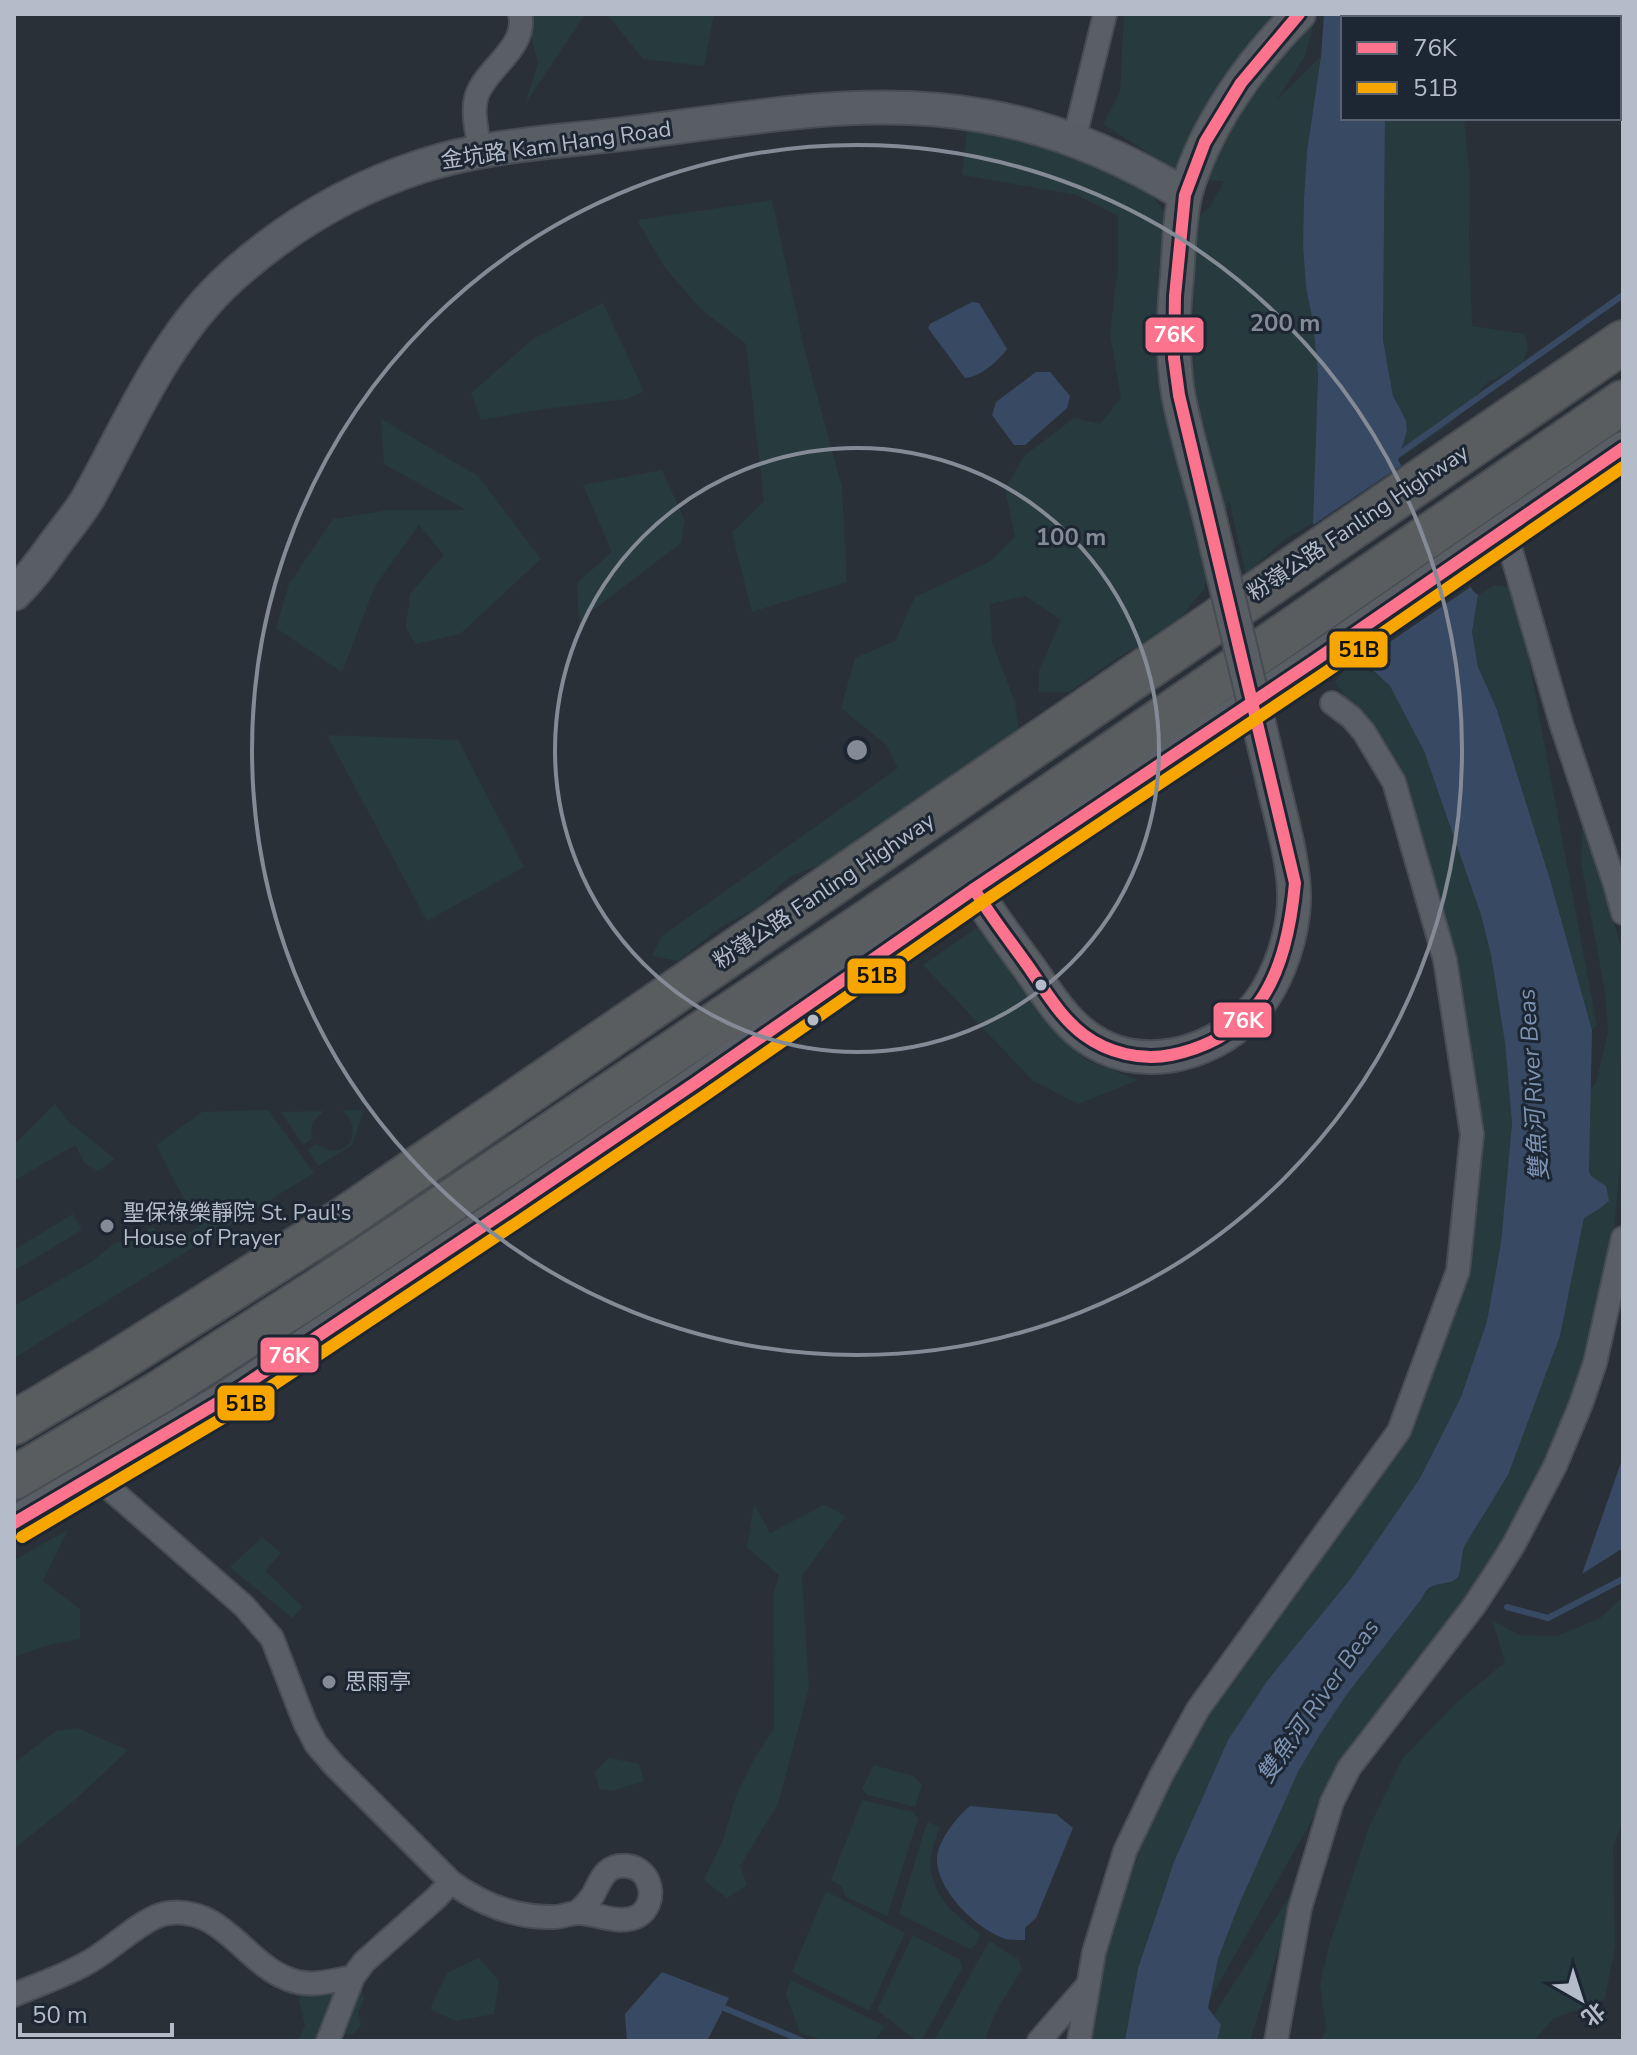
<svg xmlns="http://www.w3.org/2000/svg" width="1637" height="2055" font-family="'Nunito Sans','Noto Sans SC',sans-serif">
	<style>
		.green { fill: #273a3e }
		.water { fill: #384963 }
		.pier { fill: #2a3038 }
		.lines { fill: none; stroke-linecap: round; stroke-linejoin: round }
		.stream { stroke: #384963; stroke-width: 6 }
		.street-casing { stroke: #484c53; stroke-width: 26 }
		.secondary-casing { stroke: #484c53; stroke-width: 36 }
		.highway-casing { stroke: #474c53; stroke-width: 46 }
		.street { stroke: #5a5e66; stroke-width: 22 }
		.secondary { stroke: #595d64; stroke-width: 32 }
		.highway { stroke: #5a5d60; stroke-width: 42 }
		.secondary-bridge-casing { stroke: #484c53; stroke-width: 36; stroke-linecap: butt }
		.secondary-bridge { stroke: #595d64; stroke-width: 32 }
		.bus-1-casing { stroke: #1d2633; stroke-width: 18 }
		.bus-2-casing { stroke: #1d2633; stroke-width: 18 }
		.bus-1 { stroke: #fc738d; stroke-width: 12 }
		.bus-2 { stroke: #f7a600; stroke-width: 12 }
		.ring { fill: none; stroke: #848b96; stroke-width: 4 }
		.bus-dot { fill: #b4bcc9; stroke: #1d2633; stroke-width: 3 }
		.poi-dot { fill: #848b96; stroke: #1d2633; stroke-width: 3 }
		.labels { text-anchor: middle; dominant-baseline: central; stroke-width: 6; stroke-linejoin: round; paint-order: stroke }
		.street-label { font-size: 22px; fill: #b4bcc9; stroke: #1d2633 }
		.poi-label { font-size: 22px; fill: #b4bcc9; stroke: #1d2633; text-anchor: start }
		.water-label { font-size: 24px; font-style: italic; fill: #7c92b1; stroke: #1d2633 }
		.centre { fill: #848b96; stroke: #1d2633; stroke-width: 4 }
		.ring-label { font-size: 24px; text-anchor: middle; font-weight: bold; fill: #848b96; stroke: #1d2633; stroke-width: 6; stroke-linejoin: round; paint-order: stroke }
		.line-badge { stroke: #1d2633; stroke-width: 3 }
		.badge-label { font-size: 22px; text-anchor: middle; font-weight: bold; fill: #fff }
		.pale-badge-label { font-size: 22px; text-anchor: middle; font-weight: bold; fill: #111 }
	</style>
	<rect width="100%" height="100%" fill="#2a3038"/>
	<g class="green">
		<polygon points="526,14 585,14 525,104 538,64"/>
		<polygon points="607,14 714,14 704,66 643,59"/>
		<polygon points="1124,14 1316,14 1305,56 1277,100 1321,56 1307,151 1304,198 1306,287 1313,322 1318,375 1313,523 1285,539 1246,574 1229,500 1204,589 1175,624 1116,659 1069,692 1039,692 1039,671 1061,620 1025,596 990,604 992,642 1015,702 1019,732 993,746 936,785 897,822 866,831 849,852 788,878 758,907 722,926 678,961 652,956 662,936 898,768 886,745 841,708 855,658 895,641 915,597 989,562 1015,537 1005,489 1024,456 1074,418 1100,424 1121,398 1110,334 1118,266 1118,216 1077,195 962,175 968,122 1121,169 1154,198 1180,233 1210,207 1224,181 1191,180 1103,124 1120,92"/>
		<polygon points="1385,118 1464,118 1470,181 1469,235 1472,326 1525,334 1528,348 1522,366 1488,382 1450,424 1398,460 1407,431 1406,420 1393,396 1383,340"/>
		<polygon points="772,200 804,348 842,487 847,582 752,612 732,533 764,501 746,344 702,310 665,268 637,220"/>
		<polygon points="603,303 644,391 627,399 545,409 481,420 471,393 533,339"/>
		<polygon points="381,419 478,476 541,559 460,634 415,644 406,627 410,594 444,555 419,525 375,586 342,672 276,628 289,584 333,519 389,510 466,510 384,464"/>
		<polygon points="662,470 685,521 681,543 579,621 577,583 612,552 583,485"/>
		<polygon points="1495,585 1510,587 1524,635 1597,1026 1592,1030 1549,876 1496,707 1478,667 1472,632 1478,595"/>
		<polygon points="1350,664 1377,674 1390,686 1399,699 1424,751 1481,915 1491,955 1505,1043 1512,1124 1501,1242 1487,1321 1461,1397 1420,1478 1352,1577 1267,1681 1228,1740 1173,1864 1165,1889 1138,1968 1125,2041 1088,2041 1101,1958 1151,1820 1199,1717 1410,1431 1466,1274 1481,1119 1401,783 1335,682"/>
		<polygon points="327,735 458,740 524,867 427,921"/>
		<path d="M1583,809L1623,955V1046L1620,1063V1167L1612,1248L1597,1321L1557,1449L1486,1579L1344,1764L1210,1999L1218,1959L1238,1907L1298,1772L1321,1733L1347,1694L1420,1601C1428,1588 1434,1583 1449,1583L1465,1545L1508,1475L1560,1336L1584,1218L1599,1209L1606,1186L1591,1176L1589,1171L1590,1090L1596,1083L1608,1032L1605,992L1581,862Z"/>
		<polygon points="985,922 1047,1018 1086,1060 1138,1080 1078,1104 1032,1080 923,965"/>
		<polygon points="55,1104 70,1123 115,1159 98,1171 85,1164 75,1145 14,1181 14,1145"/>
		<path d="M268,1110L314,1173L14,1358V1306L91,1262L115,1243L131,1239L153,1226L168,1249L184,1240V1235L197,1228L201,1221C182,1201 169,1169 156,1145L202,1112Z"/>
		<path d="M342,1110H364L352,1145L318,1166L308,1150L316,1144C318,1145 326,1149 328,1150C354,1155 361,1126 342,1110Z"/>
		<path d="M324,1111C315,1119 308,1126 313,1138L303,1145L281,1112Z"/>
		<polygon points="73,1214 82,1230 14,1271 14,1250"/>
		<polygon points="754,1504 770,1533 824,1505 846,1516 802,1576 809,1688 778,1804 740,1866 747,1885 727,1898 704,1880 723,1840 736,1796 756,1756 774,1728 773,1595 779,1575 747,1547"/>
		<polygon points="68,1530 43,1581 80,1609 80,1639 49,1645 14,1657 14,1560"/>
		<polygon points="262,1537 281,1553 265,1571 303,1607 292,1618 230,1567"/>
		<polygon points="1623,1597 1623,1821 1613,1847 1615,1945 1605,1999 1553,2019 1533,2041 1321,2041 1326,2029 1320,1984 1329,1946 1369,1827 1403,1758 1454,1705 1505,1662 1492,1620 1519,1635 1557,1636 1599,1619"/>
		<polygon points="77,1728 128,1750 76,1799 14,1849 14,1763 56,1731"/>
		<polygon points="609,1758 639,1764 644,1781 613,1791 599,1789 595,1772"/>
		<polygon points="874,1765 913,1776 922,1785 915,1807 868,1795 862,1789"/>
		<polygon points="862,1800 913,1812 918,1819 887,1916 846,1897 842,1887 831,1880"/>
		<path d="M927,1822L941,1827C924,1859 928,1889 956,1914C964,1921 972,1927 980,1935L975,1946L970,1949L899,1914Z"/>
		<polygon points="1300,1880 1250,2041 1217,2041 1221,2025 1213,2016"/>
		<polygon points="826,1891 905,1933 869,2011 792,1972"/>
		<polygon points="913,1935 960,1960 962,1968 921,2041 917,2041 877,2010"/>
		<polygon points="989,1941 1019,1960 1022,1969 994,2015 985,2041 934,2041"/>
		<polygon points="479,1958 499,1981 494,2014 455,2021 430,2009 447,1973"/>
		<polygon points="358,1978 364,1999 358,2012 361,2025 354,2034 343,2034 331,2029 337,2041 298,2041 305,2026 299,2001 302,1991"/>
		<polygon points="791,1980 885,2026 875,2041 826,2041 800,2033 786,1994"/>
	</g>
	<g class="water">
		<path d="M1324,14H1388V18H1343V118H1385L1383,340L1393,396L1406,420L1407,431L1398,460L1473,591L1478,595L1472,632L1478,667L1496,707L1549,876L1592,1030L1589,1171L1591,1176L1606,1186L1609,1201L1599,1209L1584,1218L1560,1336L1508,1475L1465,1545C1461,1553 1461,1573 1458,1577C1450,1586 1436,1581 1427,1590C1424,1593 1423,1597 1420,1601L1347,1694L1321,1733L1298,1772L1238,1907L1218,1959L1208,2008L1221,2025L1217,2041H1125L1138,1968L1165,1889L1173,1864L1228,1740L1267,1681L1352,1577L1420,1478L1461,1397L1487,1321L1501,1242L1512,1124L1505,1043L1491,955L1481,915L1424,751L1390,686L1363,661L1313,523L1318,375L1313,322L1306,287L1303,245L1304,198L1307,151L1321,56Z"/>
		<path d="M972,302L979,303L1007,349C998,361 980,377 965,378L928,328L930,324Z"/>
		<polygon points="1036,372 1050,372 1070,396 1067,408 1025,445 1014,445 992,415 996,402"/>
		<polygon points="1623,1457 1623,1548 1582,1574"/>
		<path d="M970,1806L1056,1814L1073,1828L1036,1918L1025,1928V1940C1019,1940 1011,1940 1006,1939C977,1930 935,1889 937,1857C939,1839 957,1817 970,1806Z"/>
		<polygon points="662,1972 729,1998 707,2041 627,2041 625,2014"/>
	</g>
	<polygon class="pier" points="1405,463 1474,583 1472,586 1359,663 1310,527"/>
	<g class="lines">
		<g class="stream">
			<polyline points="1399,454 1623,295"/>
			<polyline points="1507,1607 1548,1618 1623,1579"/>
			<polyline points="724,2008 803,2041"/>
		</g>
		<g class="street-casing">
			<g id="street">
				<polyline points="1074,140 1105,14"/>
				<path d="M480,152C478,134 471,112 477,95C487,67 528,47 520,14"/>
				<polyline points="1498,533 1509,544 1561,723 1615,884 1623,913"/>
				<polyline points="98,1473 109,1488 244,1606 272,1638 305,1723 316,1744 333,1764 451,1882 436,1898 364,1962 353,1977 328,2041"/>
				<path d="M451,1882C481,1904 516,1918 554,1917C562,1917 570,1913 578,1913C597,1913 620,1926 638,1916C659,1903 652,1868 627,1866C605,1864 601,1880 593,1895C588,1902 583,1908 576,1913"/>
				<path d="M14,1995C39,1984 68,1975 92,1960C113,1948 146,1915 169,1913C223,1907 244,1962 288,1979C310,1988 331,1981 353,1977"/>
				<polyline points="1039,2041 1087,1986"/>
				<polyline points="1079,2041 1094,1952 1125,1851 1161,1776 1198,1709 1399,1431 1458,1271 1472,1134 1445,960 1394,782 1364,732 1351,717 1332,703"/>
				<polyline points="1276,2041 1300,1908 1332,1802 1349,1768 1474,1606 1499,1568 1514,1544 1555,1466 1581,1404 1595,1363 1623,1238"/>
			</g>
		</g>
		<g class="secondary-casing">
			<g id="secondary">
				<path d="M1208,511C1198,472 1185,432 1178,393C1172,355 1173,315 1177,277C1179,251 1179,218 1186,192C1206,125 1250,63 1299,14"/>
				<path d="M14,594C30,579 41,563 54,545C65,530 77,516 87,500C130,424 164,338 230,278C286,227 351,189 422,166C486,145 556,142 622,134C742,120 865,94 984,116C1056,128 1123,157 1185,195"/>
				<path d="M974,889C991,917 1011,943 1030,969C1046,992 1061,1017 1084,1035C1135,1074 1208,1058 1250,1014C1274,989 1289,948 1293,914C1299,872 1279,813 1270,770"/>
				<polyline points="14,1523 219,1402 509,1209 695,1083 974,889 1317,659 1623,448"/>
			</g>
		</g>
		<g class="highway-casing">
			<g id="highway">
				<polyline points="14,1423 111,1365 342,1220 1623,342"/>
				<polyline points="14,1478 160,1392 317,1291 870,920 1623,402"/>
			</g>
		</g>
		<use href="#street" class="street"/>
		<use href="#secondary" class="secondary"/>
		<use href="#highway" class="highway"/>
		<g class="secondary-bridge-casing">
			<polyline id="secondary-bridge" points="1208,511 1270,770"/>
		</g>
		<use href="#secondary-bridge" class="secondary-bridge"/>
		<g class="bus-1-casing">
			<g id="bus-1">
				<path d="M974,889C991,917 1011,942 1030,969C1046,992 1061,1018 1084,1035C1108,1053 1142,1061 1171,1055C1263,1036 1287,969 1295,883L1179,395L1174,358L1175,296L1185,195L1205,142L1241,83L1299,14"/>
				<polyline points="14,1523 219,1402 509,1209 695,1083 974,889 1317,659 1623,448"/>
			</g>
		</g>
		<g class="bus-2-casing">
			<polyline id="bus-2" points="22,1537 228,1415 518,1222 704,1096 983,902 1326,672 1623,467"/>
		</g>
		<use href="#bus-1" class="bus-1"/>
		<use href="#bus-2" class="bus-2"/>
	</g>
	<g class="ring">
		<circle cx="857" cy="750" r="302"/>
		<circle cx="857" cy="750" r="605"/>
	</g>
	<g class="bus-dot">
		<circle cx="1041" cy="985" r="7"/>
		<circle cx="813" cy="1020" r="7"/>
	</g>
	<g class="poi-dot">
		<circle cx="107" cy="1226" r="8"/>
		<circle cx="329" cy="1682" r="8"/>
	</g>
	<g class="labels">
		<g class="street-label">
			<text transform="translate(556 145) rotate(-8)">金坑路 Kam Hang Road</text>
			<text transform="translate(1358 523) rotate(-34)">粉嶺公路 Fanling Highway</text>
			<text transform="translate(824 891) rotate(-34)">粉嶺公路 Fanling Highway</text>
		</g>
		<g class="poi-label">
			<text x="123" y="1213">聖保祿樂靜院 St. Paul's<tspan x="123" dy="25">House of Prayer</tspan></text>
			<text x="345" y="1682">思雨亭</text>
		</g>
		<g class="water-label">
			<text transform="translate(1533 1085) rotate(-94)">雙魚河 River Beas</text>
			<text transform="translate(1318 1701) rotate(-55)">雙魚河 River Beas</text>
		</g>
	</g>
	<circle cx="857" cy="750" r="12" class="centre"/>
	<g class="ring-label">
		<text x="1285" y="331">200 m</text>
		<text x="1071" y="545">100 m</text>
	</g>
	<g class="line-badge">
		<rect x="1144" y="316" width="61" height="38" rx="8" fill="#fc738d"/>
		<rect x="1328" y="630" width="61" height="39" rx="8" fill="#f7a600"/>
		<rect x="846" y="957" width="61" height="38" rx="8" fill="#f7a600"/>
		<rect x="1212" y="1001" width="61" height="38" rx="8" fill="#fc738d"/>
		<rect x="259" y="1336" width="61" height="38" rx="8" fill="#fc738d"/>
		<rect x="216" y="1384" width="60" height="38" rx="8" fill="#f7a600"/>
	</g>
	<g class="badge-label">
		<text x="1174" y="342">76K</text>
		<text x="1243" y="1028">76K</text>
		<text x="289" y="1363">76K</text>
	</g>
	<g class="pale-badge-label">
		<text x="1359" y="657">51B</text>
		<text x="877" y="983">51B</text>
		<text x="246" y="1411">51B</text>
	</g>
	<rect width="1637" height="2055" fill="none" stroke="#b4bcc9" stroke-width="32"/>
	<rect x="1341" y="16" width="280" height="104" fill="#1d2633" stroke="#59626f" stroke-width="2"/>
	<rect x="1357" y="42" width="40" height="12" fill="#fc738d" stroke="#59626f" stroke-width="2"/>
	<text x="1413" y="56" font-size="24" fill="#b4bcc9">76K</text>
	<rect x="1357" y="82" width="40" height="12" fill="#f7a600" stroke="#59626f" stroke-width="2"/>
	<text x="1413" y="96" font-size="24" fill="#b4bcc9">51B</text>
	<g transform="translate(1581 1999) rotate(141)" stroke="#1d2633" stroke-width="6" paint-order="stroke">
	<path d="M0-6L14 30L0 20L-14 30Z" fill="#b4bcc9"/>
	<text y="-12" font-size="22" font-weight="bold" text-anchor="middle" fill="#b4bcc9">北</text>
	</g>
	<path d="M20 2023v12h152v-12" fill="none" stroke="#b4bcc9" stroke-width="4"/>
	<text x="32" y="2023" font-size="24" fill="#b4bcc9" stroke="#1d2633" stroke-width="6" paint-order="stroke">50 m</text>
</svg>
